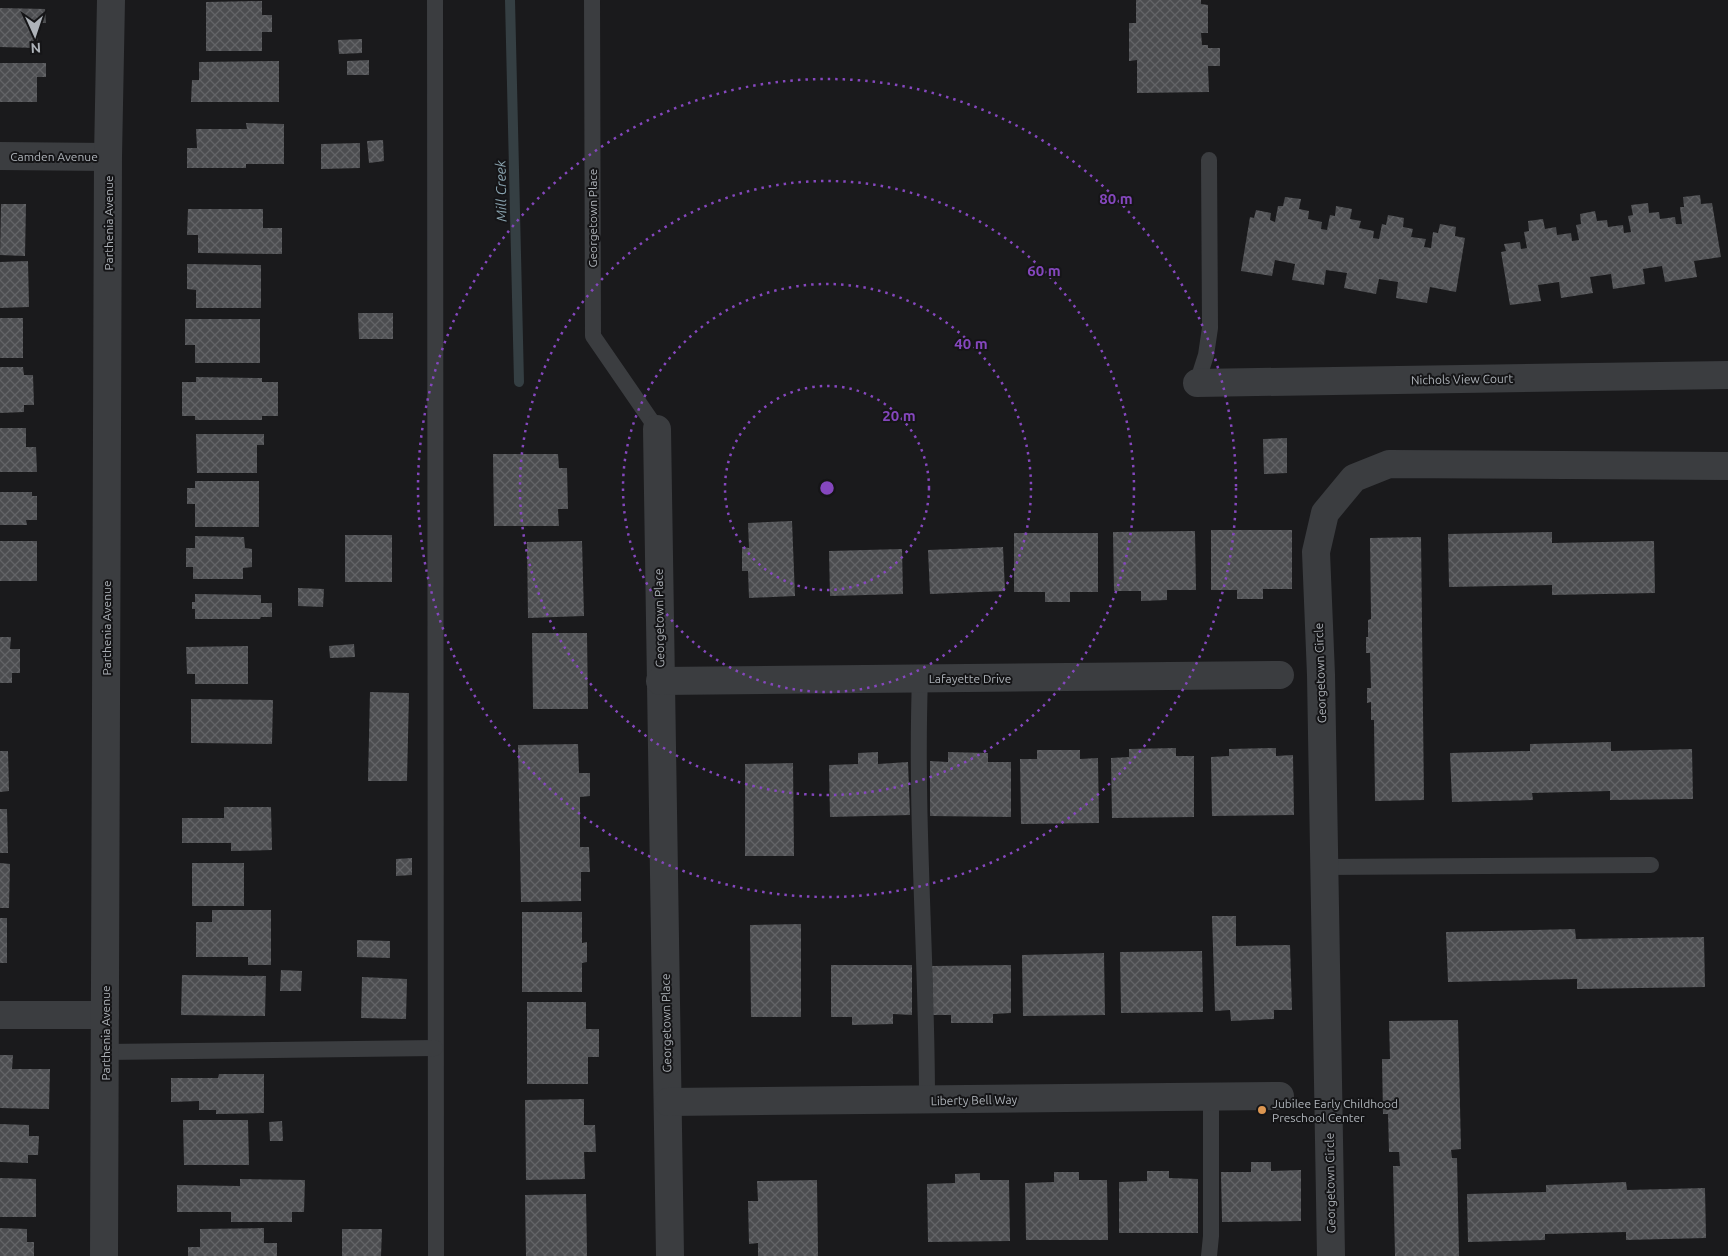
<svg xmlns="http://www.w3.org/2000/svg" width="1728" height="1256" font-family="Ubuntu,sans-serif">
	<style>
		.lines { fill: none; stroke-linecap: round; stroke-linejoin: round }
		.stream { stroke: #353f43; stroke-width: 10 }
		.building { fill: url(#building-cross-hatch) }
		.lane { stroke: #3b3d40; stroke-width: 16 }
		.street { stroke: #3b3d40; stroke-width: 28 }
		.ring { fill: none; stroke: #8547be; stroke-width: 2.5; stroke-dasharray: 2.5 5 }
		.poi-dot { fill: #dc9651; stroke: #151517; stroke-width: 2 }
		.labels { text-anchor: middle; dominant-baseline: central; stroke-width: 4; stroke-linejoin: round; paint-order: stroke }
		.street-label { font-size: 12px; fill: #aeb3b9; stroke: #151517 }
		.poi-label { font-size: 12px; fill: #aeb3b9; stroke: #151517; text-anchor: start }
		.water-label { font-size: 14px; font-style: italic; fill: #8aa4b0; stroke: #151517 }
		.centre { fill: #8547be; stroke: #151517; stroke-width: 2.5 }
		.ring-label { font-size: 15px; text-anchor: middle; font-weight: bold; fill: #8547be; stroke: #151517; stroke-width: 4; stroke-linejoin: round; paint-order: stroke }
	</style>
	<defs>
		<pattern id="building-cross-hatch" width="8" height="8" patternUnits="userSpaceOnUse" patternTransform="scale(1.25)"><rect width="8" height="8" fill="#4c4d50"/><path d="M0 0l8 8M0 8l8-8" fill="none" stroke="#636467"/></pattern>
	</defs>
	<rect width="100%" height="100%" fill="#1a1a1c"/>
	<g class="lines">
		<polyline class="stream" points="510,0 519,382"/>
	</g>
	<g class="building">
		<polygon points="1136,0 1201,0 1201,4 1208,5 1208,33 1201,33 1202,45 1208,45 1208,48 1220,48 1220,66 1208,66 1209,92 1137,93 1137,60 1129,61 1129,23 1136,23"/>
		<polygon points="262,1 262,15 272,15 272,32 262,32 262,51 206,51 206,2"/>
		<polygon points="0,8 45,9 46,23 38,23 37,48 0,47"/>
		<polygon points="362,39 362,53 339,54 338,40"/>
		<polygon points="369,60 369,75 347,75 347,61"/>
		<polygon points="279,61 279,102 191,102 192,80 199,80 199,62"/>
		<polygon points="0,63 46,63 46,77 37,77 37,102 0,102"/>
		<polygon points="246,123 284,124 284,164 246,164 246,168 187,168 187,148 197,148 196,129 247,129"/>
		<polygon points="383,140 384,161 369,163 367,141"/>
		<polygon points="360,143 360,168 321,169 321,144"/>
		<polygon points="1700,195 1701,204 1712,203 1721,257 1694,261 1697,277 1665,282 1662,266 1643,269 1645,284 1613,289 1611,274 1590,277 1593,293 1561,298 1559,282 1538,285 1541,301 1510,305 1501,252 1506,251 1504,244 1520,242 1521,249 1527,248 1524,232 1529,231 1528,221 1543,219 1545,229 1556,227 1557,235 1571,233 1572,241 1579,240 1576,225 1581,224 1580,214 1595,211 1597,221 1607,220 1608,227 1623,225 1624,233 1631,232 1628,216 1633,215 1631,205 1648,203 1649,213 1659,212 1660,219 1675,217 1676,224 1682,224 1680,207 1684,207 1683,197"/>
		<polygon points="1285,197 1301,199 1299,209 1309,211 1308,219 1322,222 1321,229 1327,230 1330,215 1335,216 1336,206 1352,209 1350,219 1361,221 1359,228 1374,231 1373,238 1379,239 1382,224 1386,225 1388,215 1404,218 1403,227 1413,229 1411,237 1426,239 1424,247 1431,248 1433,232 1438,233 1440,224 1456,227 1455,236 1465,238 1456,292 1430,287 1427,303 1396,298 1398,282 1379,279 1376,294 1344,288 1347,273 1326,270 1324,285 1292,280 1295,264 1275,260 1272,276 1241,271 1250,217 1254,218 1256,210 1271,213 1270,220 1275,222 1278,206 1283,206"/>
		<polygon points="1,204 26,204 25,256 0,255"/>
		<polygon points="188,209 263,209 263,228 282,228 282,254 198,253 198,235 187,235"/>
		<polygon points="28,261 29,307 0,308 0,262"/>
		<polygon points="187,264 261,265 261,308 196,308 196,290 187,289"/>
		<polygon points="358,313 393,313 393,339 359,339"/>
		<rect x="0" y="318" width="23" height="40"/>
		<polygon points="185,319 260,319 260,363 195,363 195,345 185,345"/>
		<polygon points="0,367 23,367 24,375 33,375 34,405 24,405 24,412 0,413"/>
		<polygon points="196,377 262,378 262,382 278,382 278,416 262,416 262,420 195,420 195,416 182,416 182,382 196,382"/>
		<polygon points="0,428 26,428 26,447 36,447 37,472 0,472"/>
		<polygon points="196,434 264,434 264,445 257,445 257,473 197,473"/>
		<polygon points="1287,438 1287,473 1264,474 1263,439"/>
		<polygon points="493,454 558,454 559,468 567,468 568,509 558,509 559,526 494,526"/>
		<polygon points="195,481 259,481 259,527 195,527 195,504 187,504 187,488 195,488"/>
		<polygon points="0,492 32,492 32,496 37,496 37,520 26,520 27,525 0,525"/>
		<polygon points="792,521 795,596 749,598 748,571 742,571 742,547 749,548 748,523"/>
		<polygon points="1211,530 1292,530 1292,589 1263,589 1263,599 1237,599 1237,590 1211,590"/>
		<polygon points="1195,531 1196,590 1167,590 1167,600 1141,601 1141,591 1114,591 1113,532"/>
		<polygon points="1552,532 1552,543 1654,541 1655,593 1552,595 1552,585 1449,587 1448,534"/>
		<polygon points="1014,533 1098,533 1098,592 1070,592 1070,602 1045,602 1045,592 1014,592"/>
		<rect x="345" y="535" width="47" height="47"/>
		<polygon points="195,536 244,537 245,548 252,549 252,567 243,568 243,579 193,579 193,567 186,567 186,548 195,548"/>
		<polygon points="1421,537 1424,800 1375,801 1374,720 1371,720 1371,702 1367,703 1367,688 1371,688 1370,653 1366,653 1366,637 1368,637 1368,620 1371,619 1370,538"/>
		<rect x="0" y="541" width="37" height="40"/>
		<polygon points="582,541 584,616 528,618 527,542"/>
		<polygon points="1003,547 1005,591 930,594 928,550"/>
		<polygon points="902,549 903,594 830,596 829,551"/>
		<polygon points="298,588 324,589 323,607 298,606"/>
		<polygon points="195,594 261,595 261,603 272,603 272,617 261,617 260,619 195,619 195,609 192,609 192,602 195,602"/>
		<polygon points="532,633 587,633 588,709 533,709"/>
		<polygon points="0,637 11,637 10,649 20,649 20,673 12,673 12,683 0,683"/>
		<polygon points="354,644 355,657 330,658 329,646"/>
		<polygon points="248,646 248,684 195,684 195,674 187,674 186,647"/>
		<polygon points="370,692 409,693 407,781 368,781"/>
		<polygon points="191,699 273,700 272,744 191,743"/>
		<polygon points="1611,742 1611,751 1692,749 1693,799 1610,800 1610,791 1532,793 1533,800 1452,802 1450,753 1530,751 1530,744"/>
		<polygon points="578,744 579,773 590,773 590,796 580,797 580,847 589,847 590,872 581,872 581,901 521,902 518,745"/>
		<polygon points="1176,748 1176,756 1194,756 1194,817 1112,818 1111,758 1129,757 1129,749"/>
		<polygon points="1276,748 1276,756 1293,755 1294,815 1212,816 1211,757 1229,756 1229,749"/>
		<polygon points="1037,750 1080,750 1080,759 1098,758 1099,823 1021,824 1020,759 1037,759"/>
		<polygon points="0,751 8,751 9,791 0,792"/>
		<polygon points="878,752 878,764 908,762 910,815 830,817 829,765 858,764 858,753"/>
		<polygon points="948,752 988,753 988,762 1011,762 1011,817 930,816 930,761 948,762"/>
		<polygon points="793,763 794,856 745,856 745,764"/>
		<polygon points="224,807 271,807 272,850 231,851 231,843 182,843 182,818 224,818"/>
		<polygon points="0,809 7,809 8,853 0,853"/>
		<polygon points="412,858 412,875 396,876 396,859"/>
		<polygon points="0,863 10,864 9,908 0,908"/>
		<rect x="192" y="863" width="52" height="43"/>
		<polygon points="212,910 271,910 271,965 248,965 248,957 196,957 196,922 212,922"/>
		<polygon points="522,912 582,912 582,943 587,942 587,962 582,963 582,992 522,992"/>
		<polygon points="1212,916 1236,916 1236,946 1290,945 1292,1010 1274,1010 1274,1019 1231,1021 1230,1010 1215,1011"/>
		<rect x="0" y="918" width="7" height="45"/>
		<polygon points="801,924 801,1017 751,1017 750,925"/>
		<polygon points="1575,929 1576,939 1704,937 1705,987 1577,989 1577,979 1448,982 1446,932"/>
		<polygon points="357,940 390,941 390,958 357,957"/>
		<polygon points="1202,951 1203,1012 1121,1013 1120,952"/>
		<polygon points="1104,953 1105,1015 1023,1016 1022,955"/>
		<polygon points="831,965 912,965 912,1015 893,1014 893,1024 852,1025 852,1017 831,1017"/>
		<polygon points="1011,965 1011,1013 993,1014 993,1023 951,1023 951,1015 933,1015 932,966"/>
		<polygon points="281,970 302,971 301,991 280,991"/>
		<polygon points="182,975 266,976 265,1016 181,1015"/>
		<polygon points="362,977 407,979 406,1019 361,1018"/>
		<polygon points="527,1002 586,1002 586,1029 599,1029 599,1057 588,1057 588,1084 527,1084"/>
		<polygon points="1458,1020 1461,1149 1451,1150 1452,1158 1457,1158 1459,1256 1395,1256 1393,1166 1400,1166 1399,1152 1389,1152 1388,1114 1383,1114 1382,1059 1390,1059 1389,1021"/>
		<polygon points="0,1055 13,1055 12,1069 50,1069 49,1109 0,1108"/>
		<polygon points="219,1074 264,1074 264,1113 216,1114 216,1110 199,1110 199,1101 171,1102 171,1078 218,1078"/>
		<polygon points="584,1099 584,1125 595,1125 596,1152 584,1152 585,1179 526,1180 525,1100"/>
		<polygon points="183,1120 248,1120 249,1165 184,1165"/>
		<polygon points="282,1121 283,1141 270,1141 269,1122"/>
		<polygon points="0,1124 29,1125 29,1136 39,1136 38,1155 28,1155 28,1163 0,1162"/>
		<polygon points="1251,1162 1271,1162 1271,1171 1301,1170 1301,1221 1222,1222 1221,1172 1251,1172"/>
		<polygon points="1147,1171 1169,1171 1169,1178 1198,1179 1198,1233 1119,1233 1119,1182 1147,1181"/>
		<polygon points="1054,1172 1079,1172 1079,1180 1107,1180 1108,1240 1026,1240 1025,1183 1054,1182"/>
		<polygon points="980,1173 980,1180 1009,1180 1010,1241 928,1242 927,1184 955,1183 955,1174"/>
		<polygon points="0,1178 36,1179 36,1217 0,1217"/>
		<polygon points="240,1179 305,1180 304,1212 292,1212 292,1222 231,1222 231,1212 177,1212 177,1185 240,1186"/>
		<polygon points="817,1180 818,1256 758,1256 758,1243 749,1244 748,1201 758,1201 757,1181"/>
		<polygon points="1626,1182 1627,1190 1705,1188 1706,1238 1626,1240 1626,1232 1545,1234 1545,1240 1468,1242 1467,1194 1546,1192 1546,1185"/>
		<polygon points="586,1194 587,1256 526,1256 525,1195"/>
		<polygon points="0,1228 27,1229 27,1242 34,1242 34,1256 0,1256"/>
		<polygon points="264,1228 264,1243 277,1243 277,1256 188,1256 188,1247 200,1247 200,1229"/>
		<polygon points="342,1229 382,1229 381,1256 342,1256"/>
	</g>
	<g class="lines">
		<g class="lane">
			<polyline points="435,0 436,1256"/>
			<polyline points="592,0 593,336 657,429"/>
			<polyline points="1197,383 1206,355 1210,328 1209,160"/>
			<path d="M920,678C915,819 927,959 927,1100"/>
			<polyline points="1324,867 1651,865"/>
			<polyline points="105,1052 435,1048"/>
			<polyline points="1209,1256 1211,1236 1211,1097"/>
		</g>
		<g class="street">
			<polyline points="0,156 108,157"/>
			<polyline points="1197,383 1728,375"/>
			<polyline points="657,429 670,1256"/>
			<polyline points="660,681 1280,675"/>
			<polyline points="0,1015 105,1015"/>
			<polyline points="668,1102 1280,1096"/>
			<polyline points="104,1256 108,157 111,0"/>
			<polyline points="1331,1256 1321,675 1316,552 1325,513 1354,478 1389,464 1728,466"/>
		</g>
	</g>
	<g class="ring">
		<circle cx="827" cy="488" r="102"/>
		<circle cx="827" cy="488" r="204"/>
		<circle cx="827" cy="488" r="307"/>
		<circle cx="827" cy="488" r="409"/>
	</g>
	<circle class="poi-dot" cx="1262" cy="1110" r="5"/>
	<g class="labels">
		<g class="street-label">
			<text x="54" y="156">Camden Avenue</text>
			<text transform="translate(592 218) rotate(-90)">Georgetown Place</text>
			<text transform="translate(108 223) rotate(-90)">Parthenia Avenue</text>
			<text transform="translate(1462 379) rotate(-1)">Nichols View Court</text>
			<text transform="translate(659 618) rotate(-91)">Georgetown Place</text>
			<text transform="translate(106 628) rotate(-90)">Parthenia Avenue</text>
			<text transform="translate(1320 673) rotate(-92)">Georgetown Circle</text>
			<text x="970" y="678">Lafayette Drive</text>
			<text transform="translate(666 1023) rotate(-91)">Georgetown Place</text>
			<text transform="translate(105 1033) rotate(-90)">Parthenia Avenue</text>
			<text transform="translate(974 1100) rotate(-1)">Liberty Bell Way</text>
			<text transform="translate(1330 1183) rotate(-91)">Georgetown Circle</text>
		</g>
		<g class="poi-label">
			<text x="1272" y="1103">Jubilee Early Childhood<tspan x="1272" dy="14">Preschool Center</tspan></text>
		</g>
		<g class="water-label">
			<text transform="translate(501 191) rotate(-91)">Mill Creek</text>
		</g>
	</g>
	<circle cx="827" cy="488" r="8" class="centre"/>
	<g class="ring-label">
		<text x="1116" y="204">80 m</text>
		<text x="1044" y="276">60 m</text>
		<text x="971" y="349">40 m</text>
		<text x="899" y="421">20 m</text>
	</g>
	<g transform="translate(35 35) rotate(177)" stroke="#151517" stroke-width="4" paint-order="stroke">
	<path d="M0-4L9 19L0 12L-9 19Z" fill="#aeb3b9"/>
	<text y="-8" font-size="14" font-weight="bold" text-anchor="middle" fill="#aeb3b9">N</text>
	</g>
</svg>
